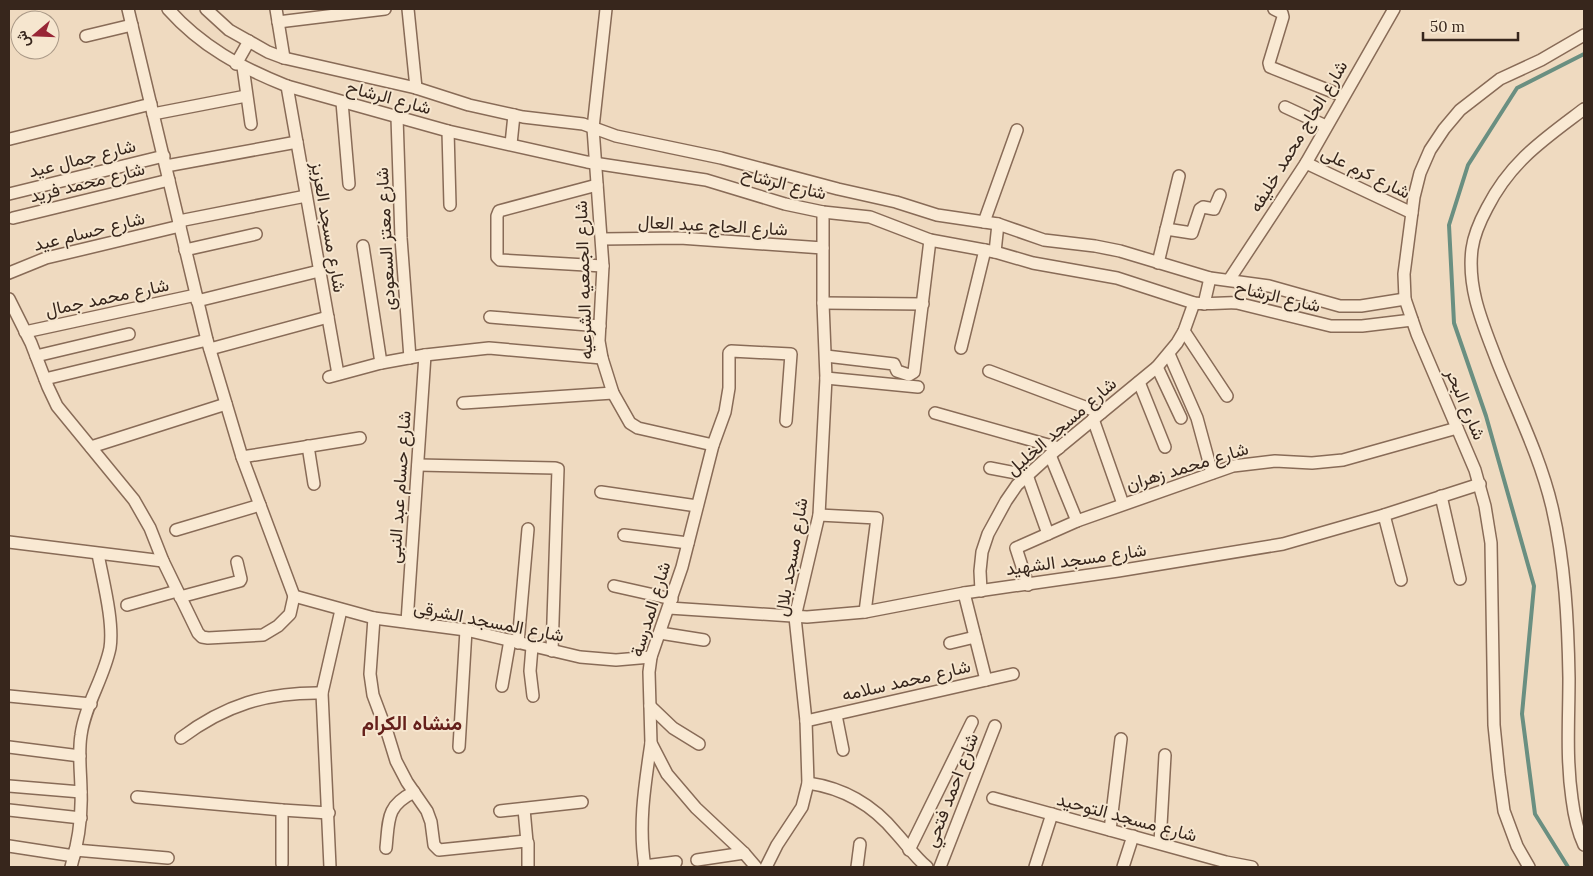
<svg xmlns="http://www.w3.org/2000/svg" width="1593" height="876" font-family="Lora,Vazirmatn,serif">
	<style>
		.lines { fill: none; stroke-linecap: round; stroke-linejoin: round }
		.stream { stroke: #6a8f81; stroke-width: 4 }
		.minor-casing { stroke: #886b57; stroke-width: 14 }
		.minor { stroke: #f9e9d3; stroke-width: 11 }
		.labels { text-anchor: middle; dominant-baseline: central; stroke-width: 4; stroke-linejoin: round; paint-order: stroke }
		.street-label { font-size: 18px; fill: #37261c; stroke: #f6e6cf }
		.quarter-label { font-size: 20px; font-weight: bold; fill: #65201b; stroke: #f6e6cf }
	</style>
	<rect width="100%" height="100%" fill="#efdac0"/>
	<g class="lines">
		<polyline class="stream" points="1568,867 1535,814 1522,714 1534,586 1486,416 1454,323 1449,225 1468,165 1517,88 1584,54"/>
		<g class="minor-casing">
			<g id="minor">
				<polyline points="128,9 207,340 242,457 294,596"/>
				<path d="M168,9C202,47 240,67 287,86L448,131L587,162L706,180L785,204L823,212L870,217L930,240L995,252L1033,263L1117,278L1194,303C1209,305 1223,302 1237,303L1331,326H1362L1412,320"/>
				<polyline points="206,9 229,30 268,52 284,58 416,88 469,105 523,117 583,124 616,136 721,158 838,189 896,202 937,215 998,224 1044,240 1095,246 1120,251 1210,278 1269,286 1340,306 1361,306 1405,299"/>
				<polyline points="276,9 284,58"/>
				<polyline points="408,9 416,88"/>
				<polyline points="606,9 593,128 603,266 599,341 602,358 613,393 630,423 638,428 713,445"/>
				<polyline points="1274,9 1282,13 1283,17 1269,63 1270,67 1343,96"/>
				<polyline points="278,22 385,9"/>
				<polyline points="86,36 132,25"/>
				<polyline points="236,64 249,41"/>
				<polyline points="243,67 251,124"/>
				<polyline points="287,86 338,374"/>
				<polyline points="342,102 349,184"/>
				<polyline points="1285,107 1326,126"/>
				<path d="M1584,109C1543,140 1511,161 1487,208C1480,221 1474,234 1472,249C1467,289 1483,324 1497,361C1516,409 1540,456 1552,507C1565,563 1568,621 1569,678C1569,720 1566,757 1572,799C1574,815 1577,830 1584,845"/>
				<polyline points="153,114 246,96"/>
				<polyline points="397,117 401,238 410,358"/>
				<polyline points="448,131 450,205"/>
				<polyline points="10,139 151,104"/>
				<polyline points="511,144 514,115"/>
				<polyline points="1306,163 1412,213"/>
				<polyline points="166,166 297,142"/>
				<polyline points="597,185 499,211 497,216 497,257 500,260 603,266"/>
				<polyline points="9,194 164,156"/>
				<polyline points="13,218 169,180"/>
				<polyline points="179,221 306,196"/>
				<polyline points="984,222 1017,130"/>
				<polyline points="1166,229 1192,233 1200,209 1203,207 1214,209 1220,195"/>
				<polyline points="602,239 680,238 823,248"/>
				<polyline points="363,246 381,363"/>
				<polyline points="185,250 256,234"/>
				<polyline points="995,252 998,224"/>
				<polyline points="1158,263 1179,176"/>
				<polyline points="9,273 46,258 180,226"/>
				<polyline points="1229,280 1306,163 1394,9"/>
				<polyline points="9,299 31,343 48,387 57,406 134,500 150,528 163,561 198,633 202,637 208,638 263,635 278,626 290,614 294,596"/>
				<polyline points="197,301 319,271"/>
				<polyline points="823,303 923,304"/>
				<polyline points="1204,304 1210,278"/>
				<polyline points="490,317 600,326"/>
				<polyline points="1184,331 1227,396"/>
				<polyline points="25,332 196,295"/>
				<polyline points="961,348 985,250"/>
				<polyline points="210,349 328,317"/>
				<polyline points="1169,354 1197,418 1212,473"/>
				<polyline points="36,356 129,334"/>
				<polyline points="826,356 894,364 897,371 909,375 914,372 930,240"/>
				<polyline points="1157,367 1181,418"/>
				<polyline points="989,371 1101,413"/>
				<polyline points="329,377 381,363 425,355 489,348 602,358"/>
				<polyline points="826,378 918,387"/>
				<polyline points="45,379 207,340"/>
				<polyline points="1139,382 1165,447"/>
				<polyline points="463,403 613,393"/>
				<polyline points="935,413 1059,448"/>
				<polyline points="1093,419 1123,504"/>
				<polyline points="308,446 314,484"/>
				<polyline points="91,447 226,404"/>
				<polyline points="1050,455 1077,521"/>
				<polyline points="242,457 360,438"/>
				<polyline points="418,465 555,468 558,469 552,651"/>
				<polyline points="990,468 1027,475 1048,534"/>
				<polyline points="601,492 697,506"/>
				<polyline points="1441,496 1460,579"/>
				<polyline points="819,515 877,518 865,612"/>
				<polyline points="1384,515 1401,580"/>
				<polyline points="176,530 260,505"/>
				<polyline points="624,535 688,543"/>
				<polyline points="9,542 163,561"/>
				<polyline points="1028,585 1016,548 1077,521 1233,466 1275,461 1312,463 1343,460 1457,428"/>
				<polyline points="614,586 672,599"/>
				<polyline points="981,591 980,571 982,552 988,534 1006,501 1017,485 1050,455 1157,367 1177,343 1184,331 1194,303"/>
				<polyline points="964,593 986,680"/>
				<polyline points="294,596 374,618 466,630 580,657 616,660 651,657"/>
				<polyline points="180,597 240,581 241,579 237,562"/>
				<polyline points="127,605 177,591"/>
				<polyline points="669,608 807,617 865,612 964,593 1118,571 1283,544 1384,515 1480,484"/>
				<polyline points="374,618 370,674 373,695 388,735 396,761 407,782 427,811 431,822 434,845 439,850 526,841 528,843 528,867"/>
				<polyline points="407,622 425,355"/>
				<polyline points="660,633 704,640"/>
				<polyline points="518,643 528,529"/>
				<polyline points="950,643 975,637"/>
				<polyline points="532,647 530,671 533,696"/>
				<polyline points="502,686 510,640"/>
				<polyline points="9,696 91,704"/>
				<polyline points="650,706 673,728 699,744"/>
				<polyline points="836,715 843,750"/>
				<polyline points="806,721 1013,674"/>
				<path d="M181,738C225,705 267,692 322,693"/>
				<polyline points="9,747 80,756"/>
				<polyline points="459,747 466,630"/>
				<path d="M808,783C843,788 873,805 896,833C907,845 915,857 927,867"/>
				<polyline points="9,786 81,792"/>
				<polyline points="137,797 282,810 329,813"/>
				<polyline points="993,798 1226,862 1252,867"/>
				<polyline points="524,809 527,842"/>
				<polyline points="9,810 81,818"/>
				<polyline points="282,810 282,864"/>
				<polyline points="500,811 582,802"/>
				<polyline points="1110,830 1121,739"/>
				<polyline points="1160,843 1165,755"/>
				<polyline points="9,846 74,856"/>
				<path d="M386,848C389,819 386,806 414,792"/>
				<polyline points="75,850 168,858"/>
				<polyline points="909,850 972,722"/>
				<polyline points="697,860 744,853"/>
				<polyline points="644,866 676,862"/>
				<path d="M71,867C78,843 82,817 81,792C81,773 78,754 81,735C85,705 104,678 110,648C114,622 103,581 98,554"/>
				<polyline points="330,867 322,693 341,610"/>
				<path d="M645,867C638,825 645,784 651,743"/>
				<polyline points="756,867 744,853 696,808 667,774 651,743 649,672 651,657 682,567 713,445 725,412 729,388 729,353 731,351 791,354 786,421"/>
				<polyline points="766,867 777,845 802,807 808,783 806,721 795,617 819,515 826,378 823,303 823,212"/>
				<polyline points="857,867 860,844"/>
				<polyline points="940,867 995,726"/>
				<polyline points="1035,867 1052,814"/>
				<polyline points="1123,867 1133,836"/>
				<polyline points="1529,867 1517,846 1504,811 1499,774 1494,725 1491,543 1485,506 1475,470 1417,334 1405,299 1404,274 1414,197 1420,173 1430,150 1444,129 1460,110 1500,79 1541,60 1584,35"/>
			</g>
		</g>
		<use href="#minor" class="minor"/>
	</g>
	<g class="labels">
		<g class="street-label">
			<text transform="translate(389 97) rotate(15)">شارع الرشاح</text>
			<text transform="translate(1298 136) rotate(-59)">شارع الحاج محمد خليفه</text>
			<text transform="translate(82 158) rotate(-14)">شارع جمال عيد</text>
			<text transform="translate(1366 172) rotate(26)">شارع كرم على</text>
			<text transform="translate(87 182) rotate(-14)">شارع محمد فريد</text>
			<text transform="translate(784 183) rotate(14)">شارع الرشاح</text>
			<text transform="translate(713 225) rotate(3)">شارع الحاج عبد العال</text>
			<text transform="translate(329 227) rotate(80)">شارع مسجد العزيز</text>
			<text transform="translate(89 231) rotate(-14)">شارع حسام عيد</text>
			<text transform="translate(385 239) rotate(-93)">شارع معتز السعودى</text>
			<text transform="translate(583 280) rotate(-92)">شارع الجمعيه الشرعيه</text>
			<text transform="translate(1278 296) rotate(13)">شارع الرشاح</text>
			<text transform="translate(107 297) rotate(-12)">شارع محمد جمال</text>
			<text transform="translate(1466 404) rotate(67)">شارع البحر</text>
			<text transform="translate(1061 426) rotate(-41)">شارع مسجد الخليل</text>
			<text transform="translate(1187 466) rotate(-17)">شارع محمد زهران</text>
			<text transform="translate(399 487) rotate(-86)">شارع حسام عبد النبى</text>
			<text transform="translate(791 557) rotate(-80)">شارع مسجد بلال</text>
			<text transform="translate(1076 559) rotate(-8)">شارع مسجد الشهيد</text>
			<text transform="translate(650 609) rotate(-73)">شارع المدرسة</text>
			<text transform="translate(489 621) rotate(11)">شارع المسجد الشرقى</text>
			<text transform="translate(906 680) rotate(-13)">شارع محمد سلامه</text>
			<text transform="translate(951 790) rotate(-69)">شارع احمد فتحي</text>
			<text transform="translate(1127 817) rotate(15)">شارع مسجد التوحيد</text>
		</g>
		<g class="quarter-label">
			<text x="412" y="722">منشاه الكرام</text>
		</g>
	</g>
	<rect width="1593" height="876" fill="none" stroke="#37261c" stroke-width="20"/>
	<g transform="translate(35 35) rotate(251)"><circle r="24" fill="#f6e6cf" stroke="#aa9987"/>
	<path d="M0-4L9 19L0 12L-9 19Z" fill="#982636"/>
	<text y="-8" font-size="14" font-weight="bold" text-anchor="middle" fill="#37261c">ش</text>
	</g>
	<path d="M1423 32v8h95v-8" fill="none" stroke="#37261c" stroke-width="2.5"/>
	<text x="1430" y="32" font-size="15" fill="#37261c" stroke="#f6e6cf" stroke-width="4" paint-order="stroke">50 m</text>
</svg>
